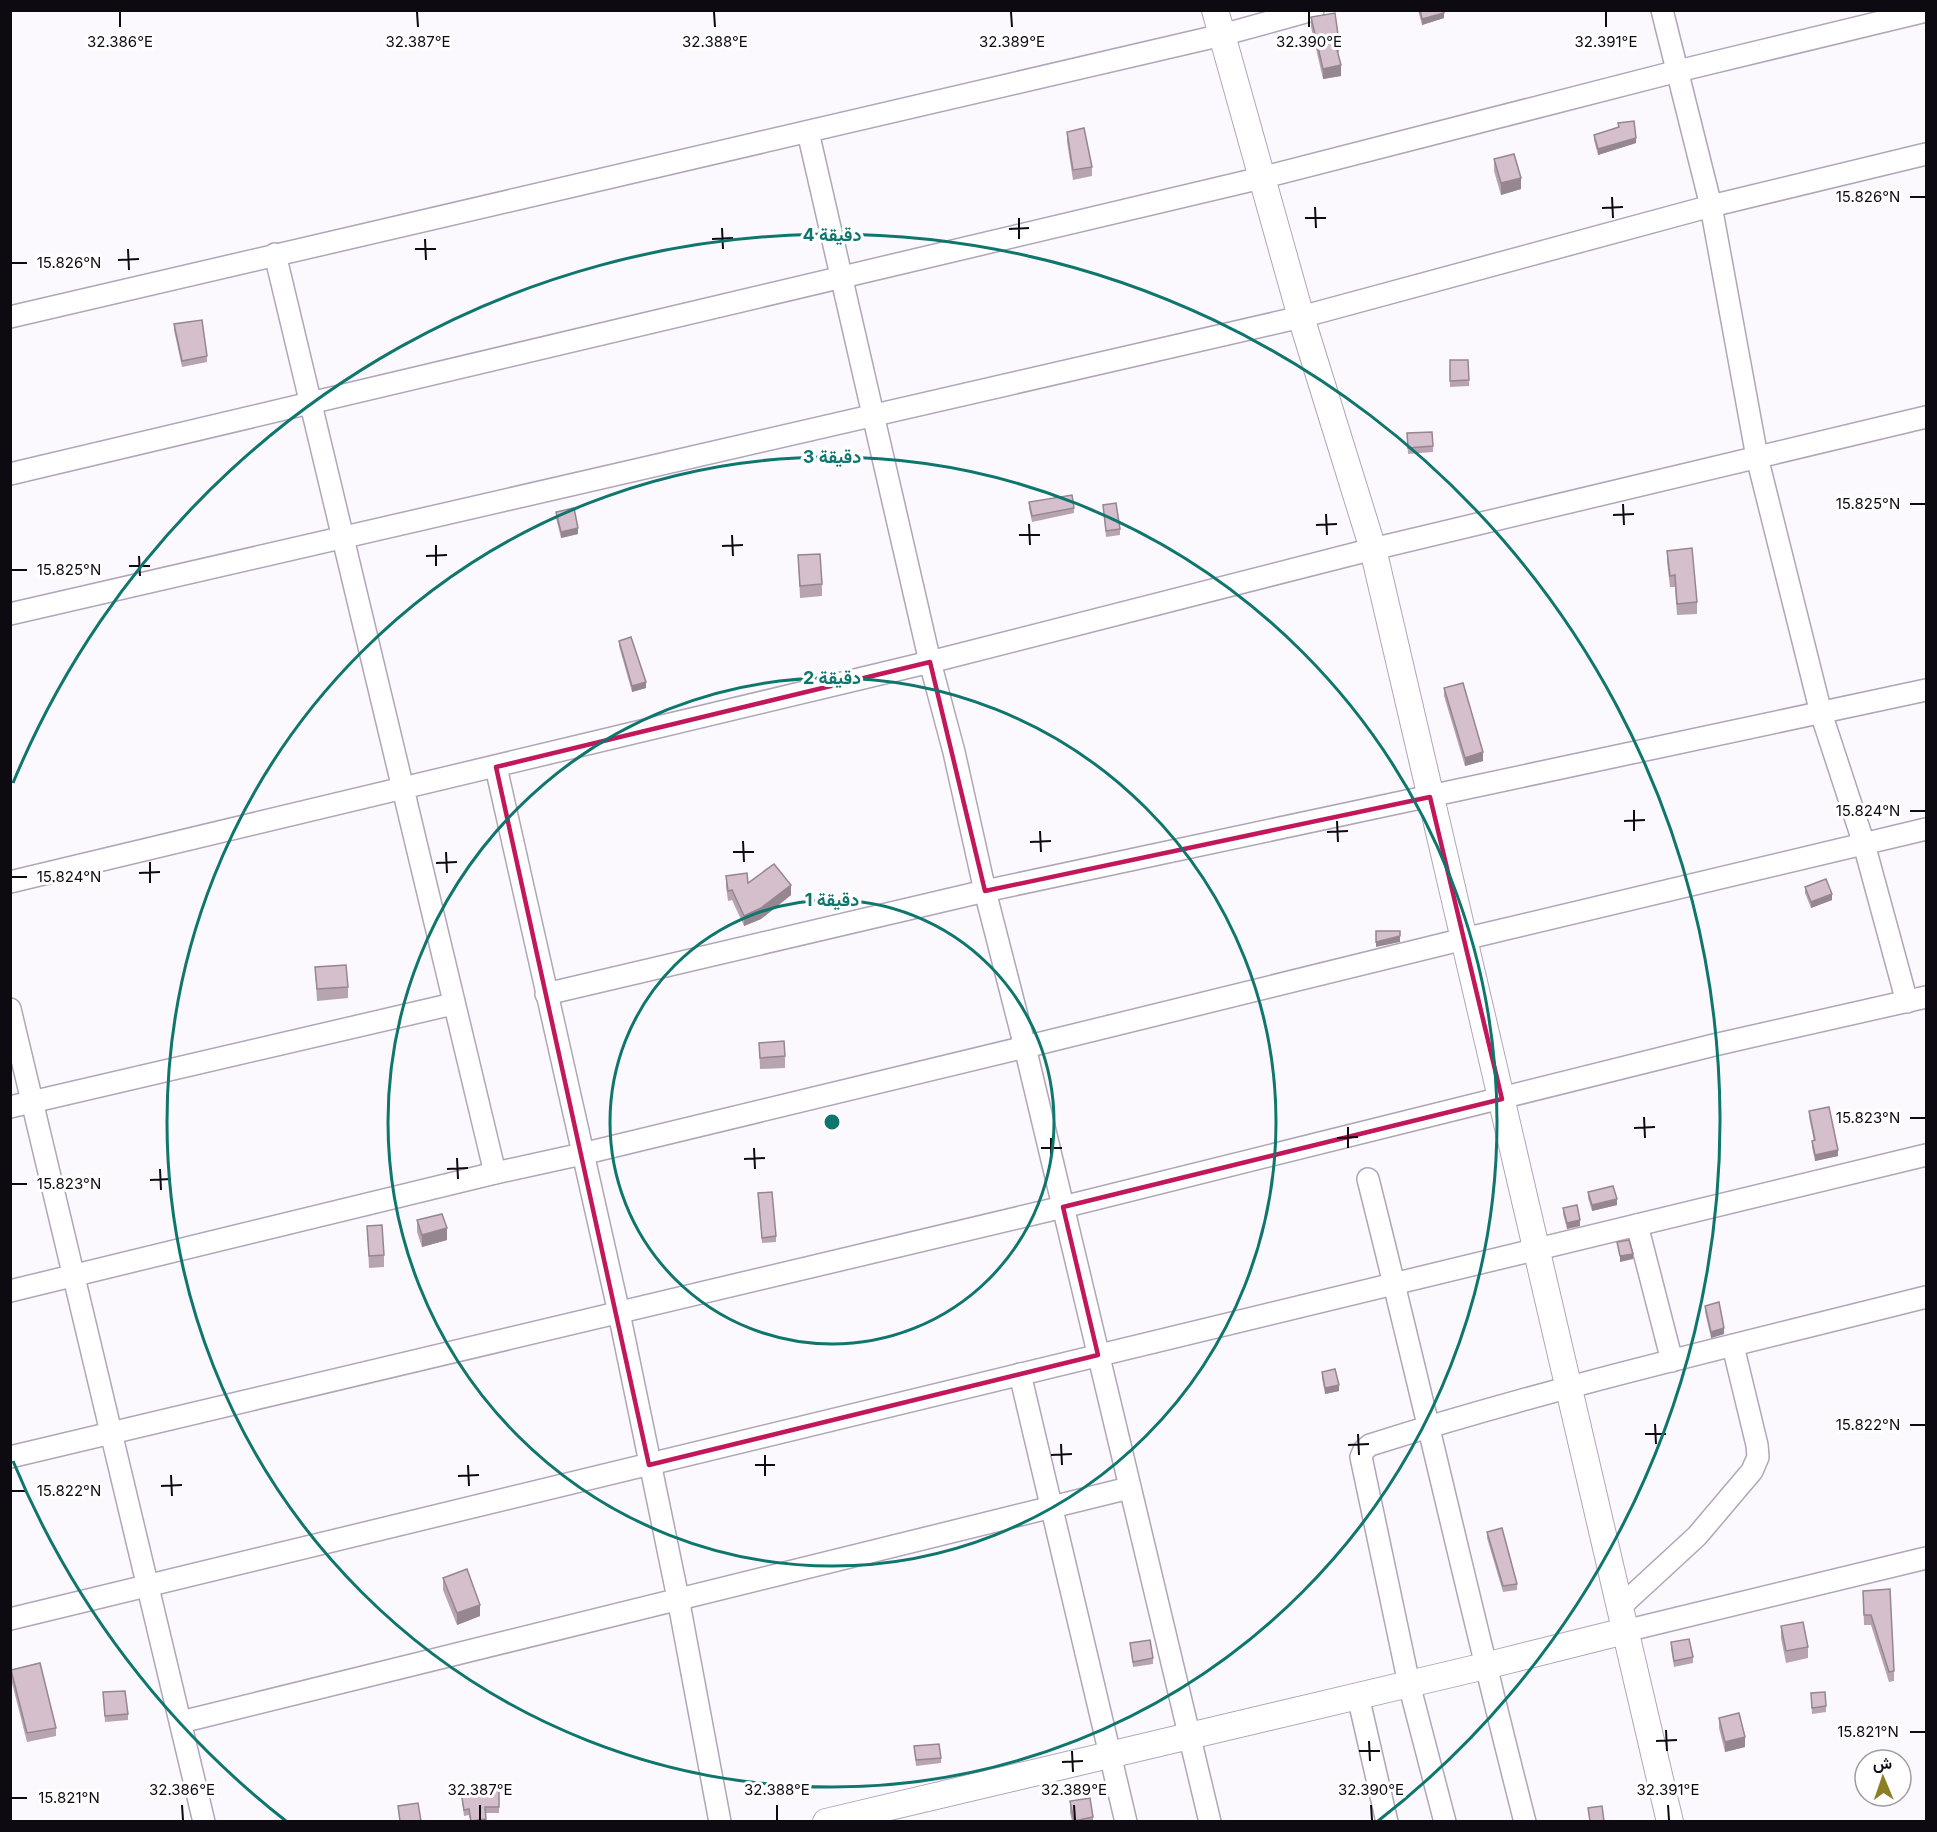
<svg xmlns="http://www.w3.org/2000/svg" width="1937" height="1832" font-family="Inter,Vazirmatn,sans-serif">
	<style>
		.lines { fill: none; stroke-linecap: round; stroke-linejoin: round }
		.minor-casing { stroke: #b1a5b9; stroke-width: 24 }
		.tertiary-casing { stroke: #b1a5b9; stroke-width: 28 }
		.minor { stroke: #fff; stroke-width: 21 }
		.tertiary { stroke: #fff; stroke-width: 26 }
		.wall { fill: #b7a4b0 }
		.shaded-wall { fill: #958690 }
		.building { fill: #d5bfcd; stroke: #958690; stroke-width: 1.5 }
		.marked { fill: none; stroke: #c2185b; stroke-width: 4.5; stroke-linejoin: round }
		.ticks { fill: none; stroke: #0e0a11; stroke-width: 2 }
		.ring { fill: none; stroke: #0f766e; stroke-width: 3 }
		.ticks-label { font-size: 15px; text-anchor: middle; fill: #0e0a11; stroke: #fff; stroke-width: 6; stroke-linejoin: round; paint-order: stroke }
		.centre { fill: #0f766e; stroke: #fff; stroke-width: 3 }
		.ring-label { font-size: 18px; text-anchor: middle; font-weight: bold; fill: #0f766e; stroke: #fff; stroke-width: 6; stroke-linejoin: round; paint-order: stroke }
	</style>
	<rect width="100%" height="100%" fill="#fcf9fe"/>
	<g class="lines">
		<g class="minor-casing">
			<g id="minor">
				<polyline points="1662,10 1711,206 1757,457 1821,713 1864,844 1907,1002"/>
				<polyline points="808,132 930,662 954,752 985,891 1025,1047 1210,1822"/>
				<polyline points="275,254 495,1173"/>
				<polyline points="10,317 1222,35 1313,10"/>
				<polyline points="10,474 1261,178 1678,71 1926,11"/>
				<polyline points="10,614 1301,317 1711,206 1926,154"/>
				<polyline points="496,767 619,1313 678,1598 720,1822"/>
				<polyline points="10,882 930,662 1373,549 1926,417"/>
				<polyline points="546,994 985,891 1926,690"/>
				<polyline points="10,1009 204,1822"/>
				<polyline points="10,1107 453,1004"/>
				<path d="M1368,1179C1422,1393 1470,1608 1525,1822"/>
				<polyline points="1637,1225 1672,1361"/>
				<polyline points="10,1291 495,1173 582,1154 1025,1047 1464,939 1926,829"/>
				<polyline points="1020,1374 1126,1822"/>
				<polyline points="10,1457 1063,1207 1714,1045 1926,997"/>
				<polyline points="1620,1607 1697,1536 1752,1471 1758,1457 1757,1445 1733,1346"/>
				<polyline points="10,1619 1926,1155"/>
				<polyline points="1625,1631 1926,1558"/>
				<polyline points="1358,1696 1387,1822"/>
				<polyline points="181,1722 1129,1488"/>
				<path d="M1445,1822L1409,1684L1361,1457L1364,1450L1370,1445C1553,1387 1740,1344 1926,1297"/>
			</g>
		</g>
		<g class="tertiary-casing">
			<g id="tertiary">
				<polyline points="1215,10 1301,317 1373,549 1670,1822"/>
				<polyline points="826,1822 1485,1666 1625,1631"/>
			</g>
		</g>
		<use href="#minor" class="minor"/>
		<use href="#tertiary" class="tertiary"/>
	</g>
	<g class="wall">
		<polygon points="1418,10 1444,10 1444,18 1422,25"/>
		<polygon points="1311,17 1339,42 1339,52 1338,52 1341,76 1323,79 1311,27"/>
		<polygon points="1618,123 1636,143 1598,155 1594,140 1594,135 1618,127"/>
		<polygon points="1067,132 1092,167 1092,176 1073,180 1067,142"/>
		<polygon points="1494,159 1521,189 1501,195 1494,171"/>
		<polygon points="174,324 207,356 207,362 182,367 174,330"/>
		<polygon points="1450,360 1469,380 1469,386 1450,387"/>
		<polygon points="1407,433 1433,446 1433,452 1408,454"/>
		<polygon points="1029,502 1074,508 1074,513 1032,522 1029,508"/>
		<polygon points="1103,505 1120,529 1120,535 1106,537"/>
		<polygon points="556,512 578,534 561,538 556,518"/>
		<polygon points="1667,551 1697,602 1697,614 1677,615 1675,587 1670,587 1667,562"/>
		<polygon points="798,555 822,584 822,596 800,598"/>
		<polygon points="619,641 646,688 632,692 619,646"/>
		<polygon points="1444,688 1483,761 1465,766 1444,696"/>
		<polygon points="726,876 748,883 791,895 761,919 744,926 732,900 728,901 726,886"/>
		<polygon points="1805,887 1832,900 1811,908 1805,893"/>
		<polygon points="315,967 348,987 348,998 317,1001"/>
		<polygon points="759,1043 785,1056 785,1068 760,1069"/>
		<polygon points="1809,1111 1838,1156 1815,1161 1812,1147 1812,1141 1814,1141 1809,1117"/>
		<polygon points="1588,1192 1617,1205 1592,1211 1588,1198"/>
		<polygon points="758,1193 776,1236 776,1242 762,1243"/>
		<polygon points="1563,1208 1580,1226 1567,1229 1563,1214"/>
		<polygon points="417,1220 447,1240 422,1247 417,1232"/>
		<polygon points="367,1226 384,1255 384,1267 369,1268"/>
		<polygon points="1705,1306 1724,1334 1711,1338 1705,1312"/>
		<polygon points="1322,1372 1339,1391 1325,1394 1322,1378"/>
		<polygon points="1487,1532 1517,1584 1517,1590 1503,1592 1487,1538"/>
		<polygon points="443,1578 480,1616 457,1625 443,1590"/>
		<polygon points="1863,1591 1894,1671 1894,1681 1889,1682 1871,1625 1864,1625"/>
		<polygon points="1781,1626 1808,1647 1808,1658 1786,1663 1781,1638"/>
		<polygon points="1671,1642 1693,1657 1693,1663 1674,1667 1671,1648"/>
		<polygon points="1130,1643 1153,1658 1153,1664 1133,1667"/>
		<polygon points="11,1670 56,1728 56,1736 27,1742 11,1679"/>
		<polygon points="103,1692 128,1714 128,1720 105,1722"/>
		<polygon points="1811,1693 1826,1706 1826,1712 1812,1714"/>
		<polygon points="1719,1718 1745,1747 1725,1752 1719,1728"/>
		<polygon points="914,1746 941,1758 941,1763 916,1766"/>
		<polygon points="499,1787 499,1813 485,1813 486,1821 470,1821 469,1815 464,1816 461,1792"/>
		<polygon points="1070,1801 1093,1817 1093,1821 1072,1821 1070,1813"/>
	</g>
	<g class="shaded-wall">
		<polygon points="1444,13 1444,18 1422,25 1422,19"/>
		<polygon points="1341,65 1341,76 1323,79 1323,69"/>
		<polygon points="1636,138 1636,143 1598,155 1598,149"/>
		<polygon points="1521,178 1521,189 1501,195 1501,183"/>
		<polygon points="578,528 578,534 561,538 561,532"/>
		<polygon points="646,682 646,688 632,692 632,686"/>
		<polygon points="1483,752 1483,761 1465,766 1465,758"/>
		<polygon points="791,885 791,895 761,919 744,926 744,916"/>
		<polygon points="1832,894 1832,900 1811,908 1811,902"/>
		<polygon points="1400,936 1400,942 1376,947 1376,942"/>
		<polygon points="1838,1150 1838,1156 1815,1161 1815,1155"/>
		<polygon points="1617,1199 1617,1205 1592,1211 1592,1205"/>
		<polygon points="1580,1220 1580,1226 1567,1229 1567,1223"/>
		<polygon points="447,1228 447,1240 422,1247 422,1235"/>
		<polygon points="1633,1254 1633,1259 1620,1262 1620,1256"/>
		<polygon points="1724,1328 1724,1334 1711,1338 1711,1332"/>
		<polygon points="1339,1385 1339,1391 1325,1394 1325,1388"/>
		<polygon points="480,1605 480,1616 457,1625 457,1613"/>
		<polygon points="1745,1737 1745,1747 1725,1752 1725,1742"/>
	</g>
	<g class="building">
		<polygon points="1420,10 1444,10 1444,13 1422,19"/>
		<polygon points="1335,13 1339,42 1335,42 1341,65 1323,69 1311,17"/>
		<polygon points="1634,121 1636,138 1598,149 1594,135 1619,127 1618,123"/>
		<polygon points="1084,128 1092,167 1073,170 1067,132"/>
		<polygon points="1514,154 1521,178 1501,183 1494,159"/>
		<polygon points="202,320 207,356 182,361 174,324"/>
		<polygon points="1450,360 1468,360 1469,380 1450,381"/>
		<polygon points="1432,432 1433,446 1408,448 1407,433"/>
		<polygon points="1072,495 1074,508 1032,516 1029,502"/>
		<polygon points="1116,503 1120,529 1106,531 1103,505"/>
		<polygon points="574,508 578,528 561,532 556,512"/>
		<polygon points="1692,548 1697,602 1677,604 1675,575 1670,576 1667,551"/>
		<polygon points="820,554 822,584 800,586 798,555"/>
		<polygon points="631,637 646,682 632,686 619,641"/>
		<polygon points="1463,683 1483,752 1465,758 1444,688"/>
		<polygon points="774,864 791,885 761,908 744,916 732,890 728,891 726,876 747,873 748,883"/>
		<polygon points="1826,879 1832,894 1811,902 1805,887"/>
		<polygon points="1376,931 1400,931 1400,936 1376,942"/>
		<polygon points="346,965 348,987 317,989 315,967"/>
		<polygon points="784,1041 785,1056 760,1058 759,1043"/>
		<polygon points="1829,1107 1838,1150 1815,1155 1812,1141 1815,1140 1809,1111"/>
		<polygon points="1613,1186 1617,1199 1592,1205 1588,1192"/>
		<polygon points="772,1192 776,1236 762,1238 758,1193"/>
		<polygon points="1577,1205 1580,1220 1567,1223 1563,1208"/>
		<polygon points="442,1214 447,1228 422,1235 417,1220"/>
		<polygon points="382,1225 384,1255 369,1256 367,1226"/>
		<polygon points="1629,1240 1633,1254 1620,1256 1617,1242"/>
		<polygon points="1719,1302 1724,1328 1711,1332 1705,1306"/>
		<polygon points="1335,1369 1339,1385 1325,1388 1322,1372"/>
		<polygon points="1502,1528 1517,1584 1503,1586 1487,1532"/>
		<polygon points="467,1569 480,1605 457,1613 443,1578"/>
		<polygon points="1890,1589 1894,1671 1889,1672 1871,1615 1864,1615 1863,1591"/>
		<polygon points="1803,1622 1808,1647 1786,1651 1781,1626"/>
		<polygon points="1689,1639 1693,1657 1674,1661 1671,1642"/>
		<polygon points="1150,1640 1153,1658 1133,1662 1130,1643"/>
		<polygon points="40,1663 56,1728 27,1733 11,1670"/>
		<polygon points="125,1691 128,1714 105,1716 103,1692"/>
		<polygon points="1825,1692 1826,1706 1812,1708 1811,1693"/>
		<polygon points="1739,1713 1745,1737 1725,1742 1719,1718"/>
		<polygon points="939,1744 941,1758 916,1760 914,1746"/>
		<polygon points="499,1787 499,1807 485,1807 486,1819 471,1821 469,1809 464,1810 461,1792"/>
		<polygon points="1090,1798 1093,1817 1074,1821 1070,1801"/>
		<polygon points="418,1803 421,1821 400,1821 398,1806"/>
		<polygon points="1602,1806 1604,1821 1590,1821 1588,1808"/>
	</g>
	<path class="marked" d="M930,662L985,891L1430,797L1502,1099L1063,1207L1098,1355L649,1465L496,767Z"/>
	<path class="ticks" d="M120,12V27M417,12L418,27M714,12L715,27M1011,12L1012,27M1309,12V27M1606,12V27M1612,197L1613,218M1910,197H1925M1315,207L1316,228M1602,208L1623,207M1019,218V239M1305,218H1326M722,228L723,249M1009,229L1029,228M425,239L426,260M712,239L733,238M128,249L129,270M415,249H436M118,260L139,259M12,263H27M1623,504L1624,525M1910,504H1925M1326,514L1327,535M1613,515L1634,514M1029,524L1030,545M1316,525L1337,524M732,535L733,556M1019,535H1040M436,545V566M722,546L743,545M139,556L140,576M426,556L447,555M129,566H150M12,570H27M1634,810V831M1910,811H1925M1337,821L1338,842M1624,821L1645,820M1040,831L1041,852M1327,832L1348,831M743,841L744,862M1030,842L1051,841M446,852L447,873M733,852H754M150,862V883M436,863L457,862M139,873L160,872M12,877H27M1644,1117L1645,1138M1910,1118H1925M1348,1127V1148M1634,1128L1655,1127M1051,1138V1159M1337,1138L1358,1137M754,1148L755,1169M1041,1148H1062M457,1158L458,1179M744,1159L765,1158M160,1169L161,1190M447,1169L468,1168M150,1180L171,1179M12,1184H27M1655,1424L1656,1444M1910,1425H1925M1358,1434L1359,1455M1645,1434H1666M1061,1444L1062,1465M1348,1445L1369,1444M765,1455V1476M1051,1455L1072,1454M468,1465L469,1486M755,1465H775M171,1475L172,1496M458,1476L479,1475M161,1486L182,1485M12,1491H27M1666,1730L1667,1751M1910,1732H1925M1369,1741L1370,1761M1656,1741L1677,1740M1072,1751L1073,1772M1359,1751H1380M1062,1762L1083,1761M12,1798H27M182,1805L183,1820M480,1805V1820M777,1805V1820M1074,1805L1075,1820M1371,1805L1372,1820M1668,1805L1669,1820"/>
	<g class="ring">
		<circle cx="832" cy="1122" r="222"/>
		<circle cx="832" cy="1122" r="444"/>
		<circle cx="832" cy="1122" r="665"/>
		<path d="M286 1821A887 887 0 0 1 13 1461M13 783A887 887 0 1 1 1378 1821"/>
	</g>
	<g class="ticks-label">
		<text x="120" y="47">32.386°E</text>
		<text x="418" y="47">32.387°E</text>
		<text x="715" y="47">32.388°E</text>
		<text x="1012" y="47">32.389°E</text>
		<text x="1309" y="47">32.390°E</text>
		<text x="1606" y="47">32.391°E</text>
		<text x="1868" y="202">15.826°N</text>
		<text x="69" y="268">15.826°N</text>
		<text x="1868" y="509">15.825°N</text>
		<text x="69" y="575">15.825°N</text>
		<text x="1868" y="816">15.824°N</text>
		<text x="69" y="882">15.824°N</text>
		<text x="1868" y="1123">15.823°N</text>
		<text x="69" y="1189">15.823°N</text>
		<text x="1868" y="1430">15.822°N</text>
		<text x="69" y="1496">15.822°N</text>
		<text x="1868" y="1737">15.821°N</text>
		<text x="182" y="1795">32.386°E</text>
		<text x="480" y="1795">32.387°E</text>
		<text x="777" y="1795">32.388°E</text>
		<text x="1074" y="1795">32.389°E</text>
		<text x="1371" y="1795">32.390°E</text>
		<text x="1668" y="1795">32.391°E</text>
		<text x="69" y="1803">15.821°N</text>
	</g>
	<circle cx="832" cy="1122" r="9" class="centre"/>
	<g class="ring-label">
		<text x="832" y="241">4 دقيقة</text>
		<text x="832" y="463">3 دقيقة</text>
		<text x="832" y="684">2 دقيقة</text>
		<text x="832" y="906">1 دقيقة</text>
	</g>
	<rect width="1937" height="1832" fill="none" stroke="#0e0a11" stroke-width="24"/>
	<g transform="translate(1883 1778) rotate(358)"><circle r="28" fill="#ffffff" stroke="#9f9da0" stroke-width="1.5"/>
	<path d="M0-4.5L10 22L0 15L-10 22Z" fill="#8a7f25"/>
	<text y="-9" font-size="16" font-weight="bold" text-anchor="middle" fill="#0e0a11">ش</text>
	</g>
</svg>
